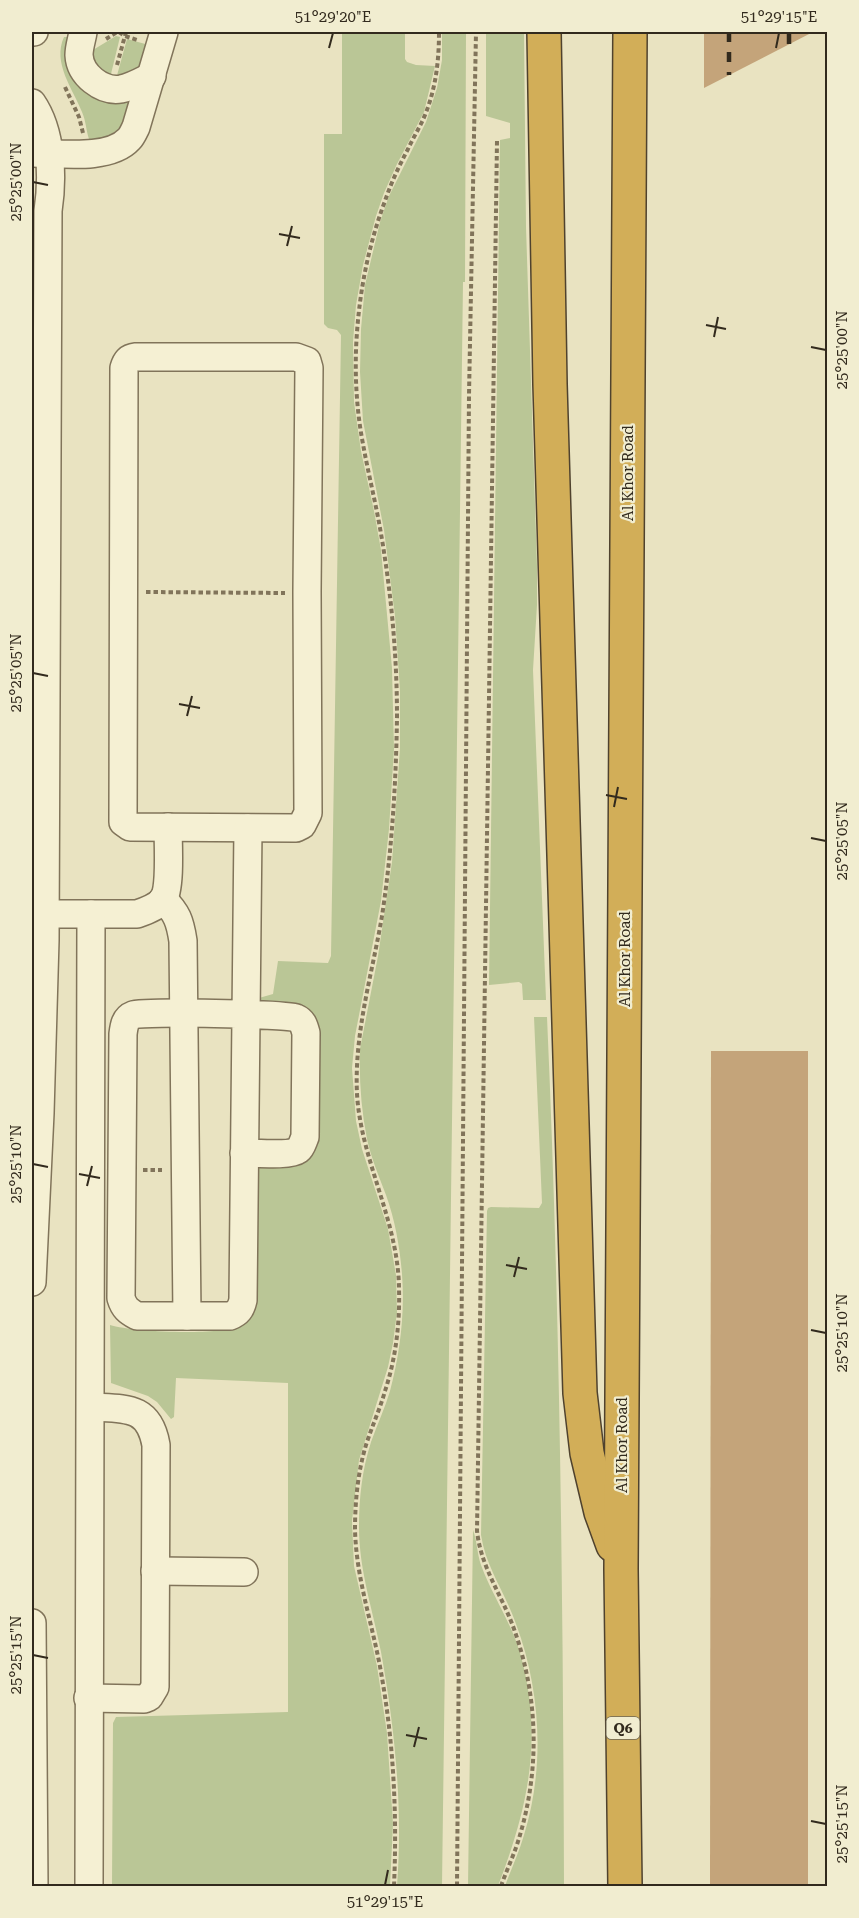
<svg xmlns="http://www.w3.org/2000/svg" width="859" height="1918" font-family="'Roboto Serif',serif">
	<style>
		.green { fill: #bac696 }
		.building { fill: #c4a47a }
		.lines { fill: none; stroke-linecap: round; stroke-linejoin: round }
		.minor-casing { stroke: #81745a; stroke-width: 30 }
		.highway-casing { stroke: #4f422e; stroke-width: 36 }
		.path { stroke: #81745a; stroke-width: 4; stroke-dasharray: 4.5 3; stroke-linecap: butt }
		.minor { stroke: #f5f0d3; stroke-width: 27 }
		.highway { stroke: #d2ae58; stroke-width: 33 }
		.rail { stroke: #322a1d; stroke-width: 4.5; stroke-dasharray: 10 10; stroke-linecap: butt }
		.ticks { fill: none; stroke: #322a1d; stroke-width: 2 }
		.labels { text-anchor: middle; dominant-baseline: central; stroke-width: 4.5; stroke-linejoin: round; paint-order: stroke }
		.shield { fill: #f1edd0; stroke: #6b6453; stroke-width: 1.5 }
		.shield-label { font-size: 14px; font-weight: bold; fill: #322a1d }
		.street-label { font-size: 15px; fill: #322a1d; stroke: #f1edd0 }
		.neatline { fill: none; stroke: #322a1d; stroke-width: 2 }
		.ticks-label { font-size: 15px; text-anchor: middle; fill: #322a1d }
	</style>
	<rect width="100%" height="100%" fill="#e9e3c1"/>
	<g class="green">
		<path d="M342,32H405V59L407,62L416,65L435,66L424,112L397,164L384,193L376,216L363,265L356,305L353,342L354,402L361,451L374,511L381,550L392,668L394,749L389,829L381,901L355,1036L352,1068L356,1121L362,1149L388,1229L396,1275L397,1312L393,1343L388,1367L359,1460L352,1521L354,1566L377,1666L387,1733L393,1824L390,1886H112L113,1723L116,1717L288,1712V1383L176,1378L174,1417L171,1419L157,1402L148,1396L111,1383L110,1325C133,1332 218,1336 238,1326L249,1161H304L312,1027L260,1009L259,998L273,994L278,961L328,963L331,956L341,335L337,330L328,328L324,324V134H342Z"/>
		<path d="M442,32H466L465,282H463L442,1886H397C403,1808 395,1729 381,1652C373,1610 359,1571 359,1527C359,1498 362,1470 371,1442C377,1425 385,1408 390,1391C400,1353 405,1314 402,1274C400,1248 395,1220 386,1195C379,1176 371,1158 367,1139C361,1109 359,1079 360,1049L378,956L392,862L400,748V691L395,616L384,530L363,421L360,372L361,329L365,285L380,222L389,196L426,122L437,88L442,60Z"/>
		<polygon points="486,32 524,32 526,227 537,566 537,605 533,670 546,1000 523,1000 522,984 519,982 489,985 500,140 510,138 510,123 486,116"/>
		<polygon points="116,36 120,37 110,78 101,74 88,53"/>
		<path d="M64,37H68L69,49L134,95C122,125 125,133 91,141L89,139C86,130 86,121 82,112C73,89 52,63 64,37Z"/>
		<polygon points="127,39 149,45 143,66 116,79"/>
		<path d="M534,1017H547C560,1307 563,1597 564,1886H505C511,1869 519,1853 524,1835C545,1767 541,1691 516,1624C505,1592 486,1568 481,1535L487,1211L488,1208L491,1207L539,1208L542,1203Z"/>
		<path d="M473,1530C477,1540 477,1554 481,1565C492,1595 511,1622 520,1653C544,1737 528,1808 498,1886H468Z"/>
	</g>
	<g class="building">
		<polygon points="704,32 813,32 704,88"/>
		<polygon points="711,1051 808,1051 808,1887 710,1887"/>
	</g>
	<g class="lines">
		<g class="minor-casing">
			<g id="minor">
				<polyline points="32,32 34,32"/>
				<path d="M83,32C82,39 79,47 79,55C80,75 102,92 121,89C132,87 142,81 152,76"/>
				<path d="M32,103C52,132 53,178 48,211L45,940L40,1113L32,1282"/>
				<path d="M32,153C58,153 109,161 129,139C132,136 134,131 136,127L164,32"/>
				<path d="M136,357H296L307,361L309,368L307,592L308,813L302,825L296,828L130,827L123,822L124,368C126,361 128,358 136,357Z"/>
				<path d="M163,899C177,913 180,921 183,941L187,1316"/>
				<path d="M46,914H137C146,911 157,907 163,900C171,888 168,842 168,827"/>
				<path d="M244,1153C256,1153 290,1156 298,1150C302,1147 303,1141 305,1137L306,1033C304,1026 303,1021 296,1018C286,1014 144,1011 133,1015C125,1018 124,1026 123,1034L121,1298C124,1308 128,1311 137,1316H230C238,1313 241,1309 243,1300L248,828"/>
				<polyline points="155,1571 244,1572"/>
				<polyline points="32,1623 34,1886"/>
				<path d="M88,1698L144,1699L149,1697L155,1687L156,1445C149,1405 125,1409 91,1407"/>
				<polyline points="89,1886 91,914"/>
			</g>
		</g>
		<g class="highway-casing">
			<g id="highway">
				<polyline points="544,32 550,384 580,1393 587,1453 601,1512 613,1545"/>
				<polyline points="625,1886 621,1569 630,32"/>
			</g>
		</g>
		<g class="path">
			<polyline points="119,32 125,36 137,40"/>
			<polyline points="106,39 117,32"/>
			<polyline points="117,65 126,32"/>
			<polyline points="65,87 79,117 83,133"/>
			<path d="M497,141L477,1531C481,1568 502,1595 514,1629C538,1696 540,1767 520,1835C515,1853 507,1869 501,1886"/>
			<polyline points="146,592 285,593"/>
			<polyline points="143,1170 162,1170"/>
			<path d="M394,1886C397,1817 394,1747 382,1678C374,1628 356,1580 355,1529C355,1501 358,1471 366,1445C372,1426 380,1409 385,1391C396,1358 400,1322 399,1288C398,1220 361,1161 357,1094C354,1033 372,975 382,916C392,850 396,783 397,717C397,654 391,590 380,528C375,500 368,472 363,444C357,413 355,381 356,350C358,299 367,249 385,201C391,183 399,166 408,149C413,138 420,127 425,115C436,88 439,60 439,32"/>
			<polyline points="457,1886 469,395 476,32"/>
		</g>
		<use href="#minor" class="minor"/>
		<use href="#highway" class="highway"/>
		<g class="rail">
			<polyline points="729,32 729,75"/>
			<polyline points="789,44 789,32"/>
		</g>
	</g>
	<path class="ticks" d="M329,48L333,33M776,48L779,33M33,182L48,185M279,234L300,238M287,246L292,226M706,325L726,329M714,337L718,317M811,347L826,350M33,673L48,676M179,704L200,708M187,716L192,696M606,795L627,799M614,807L618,787M811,838L826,841M33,1164L48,1167M79,1174L100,1178M87,1186L92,1166M506,1265L527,1269M514,1277L519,1257M811,1330L826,1333M33,1655L48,1658M406,1735L427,1739M414,1747L419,1727M811,1821L826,1824M385,1885L388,1870"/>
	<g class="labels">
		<rect class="shield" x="606.5" y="1717" width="33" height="22" rx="4.5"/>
		<g class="shield-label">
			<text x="623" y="1728">Q6</text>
		</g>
		<g class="street-label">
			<text transform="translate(628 473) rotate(-90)">Al Khor Road</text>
			<text transform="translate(625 959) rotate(-90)">Al Khor Road</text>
			<text transform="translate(622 1445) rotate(-90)">Al Khor Road</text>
		</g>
	</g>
	<rect width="859" height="1918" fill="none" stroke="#f1edd0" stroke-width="66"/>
	<rect x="33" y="33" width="793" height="1852" class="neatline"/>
	<g class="ticks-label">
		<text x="333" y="22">51°29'20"E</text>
		<text x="779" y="22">51°29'15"E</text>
		<text transform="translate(16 182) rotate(-90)" y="5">25°25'00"N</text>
		<text transform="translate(842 350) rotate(-90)" y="5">25°25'00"N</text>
		<text transform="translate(16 673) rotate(-90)" y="5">25°25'05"N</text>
		<text transform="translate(842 841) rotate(-90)" y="5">25°25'05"N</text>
		<text transform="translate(16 1164) rotate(-90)" y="5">25°25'10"N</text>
		<text transform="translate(842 1333) rotate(-90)" y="5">25°25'10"N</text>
		<text transform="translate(16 1655) rotate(-90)" y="5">25°25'15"N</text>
		<text transform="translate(842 1824) rotate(-90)" y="5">25°25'15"N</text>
		<text x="385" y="1907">51°29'15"E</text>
	</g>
</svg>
